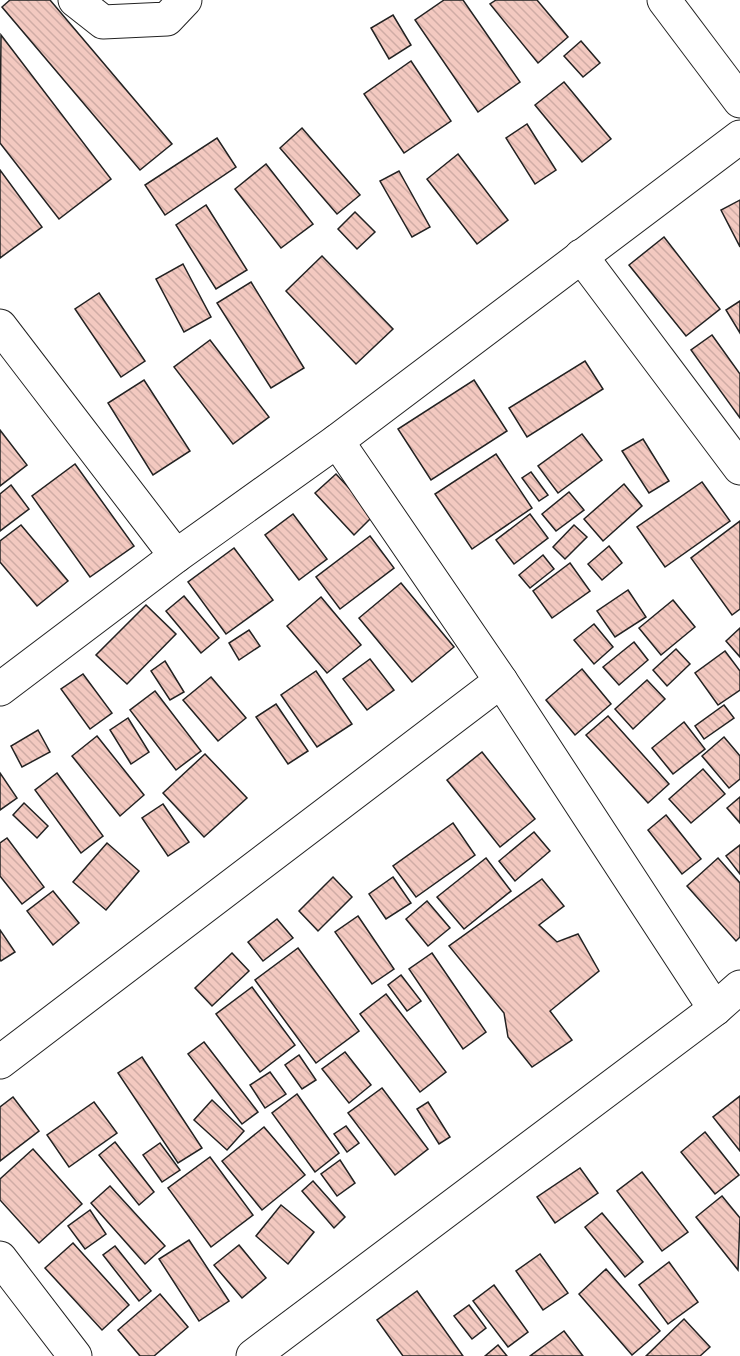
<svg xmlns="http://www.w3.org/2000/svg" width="740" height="1356" font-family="Mulish,sans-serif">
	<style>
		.building { fill: url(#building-back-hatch); stroke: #222; stroke-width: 1.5 }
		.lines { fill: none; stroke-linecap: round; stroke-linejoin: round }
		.street-casing { stroke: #222; stroke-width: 35 }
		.street { stroke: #fff; stroke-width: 33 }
	</style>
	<defs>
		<pattern id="building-back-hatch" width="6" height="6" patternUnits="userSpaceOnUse" patternTransform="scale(1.5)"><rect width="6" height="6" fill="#f3c9c0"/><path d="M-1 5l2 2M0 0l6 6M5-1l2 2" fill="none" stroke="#d0aca5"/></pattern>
	</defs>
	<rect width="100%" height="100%" fill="#fff"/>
	<g class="building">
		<polygon points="10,0 50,0 172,144 140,170 2,7"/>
		<polygon points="444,0 463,0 520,82 478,112 415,20"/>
		<polygon points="496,0 537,0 568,37 538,63 490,4"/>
		<polygon points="393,15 411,45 389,59 371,28"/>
		<polygon points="1,35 111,179 59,219 0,143"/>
		<polygon points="581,41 600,63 583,77 564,56"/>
		<polygon points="411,61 451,121 404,153 364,94"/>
		<polygon points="564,82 611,139 582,162 535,105"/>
		<polygon points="527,124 556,170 535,184 506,138"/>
		<polygon points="302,128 360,195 337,214 280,148"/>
		<polygon points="217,138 236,167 165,215 145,185"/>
		<polygon points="458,154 508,220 477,244 427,179"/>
		<polygon points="266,164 313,224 281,248 235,189"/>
		<polygon points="0,170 42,227 0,258"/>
		<polygon points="399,171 430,227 412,237 380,181"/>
		<polygon points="740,200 740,247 721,210"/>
		<polygon points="206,205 247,270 216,289 176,225"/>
		<polygon points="355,212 375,232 357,249 338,229"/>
		<polygon points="664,237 720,309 686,336 629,265"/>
		<polygon points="322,256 393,329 356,364 286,291"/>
		<polygon points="183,264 211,317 184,332 156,279"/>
		<polygon points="251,282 304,368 271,388 217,303"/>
		<polygon points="99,293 145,361 121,377 75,309"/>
		<polygon points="740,301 740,333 726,310"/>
		<polygon points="712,335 740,374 740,418 691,350"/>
		<polygon points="210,340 269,417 233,444 174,367"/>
		<polygon points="585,361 603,389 527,437 509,408"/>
		<polygon points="144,380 190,451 153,475 108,403"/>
		<polygon points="474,380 507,431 431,480 398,429"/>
		<polygon points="0,430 27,465 0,486"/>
		<polygon points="582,434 602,460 558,493 538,466"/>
		<polygon points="643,439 669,481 649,493 622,451"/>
		<polygon points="496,454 532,508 472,549 435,494"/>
		<polygon points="75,464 134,546 90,577 32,496"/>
		<polygon points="531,472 548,495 539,501 522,478"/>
		<polygon points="336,474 374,515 354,535 315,493"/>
		<polygon points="702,482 730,521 665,567 637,527"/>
		<polygon points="624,484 642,506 603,541 584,519"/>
		<polygon points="11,485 29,509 0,531 0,494"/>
		<polygon points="569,492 584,510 556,531 542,514"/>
		<polygon points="293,514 327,559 299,580 265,535"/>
		<polygon points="530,514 548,538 514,564 496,540"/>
		<polygon points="740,521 740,609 732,615 691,558"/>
		<polygon points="21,525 68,581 37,606 0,562 0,541"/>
		<polygon points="574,525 587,537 565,559 553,547"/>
		<polygon points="370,536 394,568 340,609 316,577"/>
		<polygon points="609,546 622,563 602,580 588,564"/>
		<polygon points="234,548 273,600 226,634 188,582"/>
		<polygon points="543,555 554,569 530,588 519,575"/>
		<polygon points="570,563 590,591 552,618 533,591"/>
		<polygon points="401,583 454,647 412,682 359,618"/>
		<polygon points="628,590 646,617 615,637 597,611"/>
		<polygon points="184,596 219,638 201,653 166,611"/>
		<polygon points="321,597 361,645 327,673 287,626"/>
		<polygon points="673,600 695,627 661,655 639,628"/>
		<polygon points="146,605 176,634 127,684 96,655"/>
		<polygon points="594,624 613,647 594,664 574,640"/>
		<polygon points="740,628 740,657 726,641"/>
		<polygon points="249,630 260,646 239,660 229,643"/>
		<polygon points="634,642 648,660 619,685 603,667"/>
		<polygon points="676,649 690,664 667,686 653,670"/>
		<polygon points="725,651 740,671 740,690 718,705 695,673"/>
		<polygon points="370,659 394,690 367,710 343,679"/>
		<polygon points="165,661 184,692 170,700 151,671"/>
		<polygon points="582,669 611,704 575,735 546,700"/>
		<polygon points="316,671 352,724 317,747 281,695"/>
		<polygon points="83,674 112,713 90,729 61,689"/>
		<polygon points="211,677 246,718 218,741 183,700"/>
		<polygon points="647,680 665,699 633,729 615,709"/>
		<polygon points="155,691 201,751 176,770 130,710"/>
		<polygon points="276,704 308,751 288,764 256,717"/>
		<polygon points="724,705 734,718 704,739 695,726"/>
		<polygon points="608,716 669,784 648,803 586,735"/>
		<polygon points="128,718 149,752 131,764 110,730"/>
		<polygon points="684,722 705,749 673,774 652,748"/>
		<polygon points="38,730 50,752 22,767 11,746"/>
		<polygon points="97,736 144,795 120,816 72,756"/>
		<polygon points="724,737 740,756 740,779 729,788 702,756"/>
		<polygon points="482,752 535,819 500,847 447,780"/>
		<polygon points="205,754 247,798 204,837 163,793"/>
		<polygon points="703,769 725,794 691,823 669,799"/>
		<polygon points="0,773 17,798 0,810"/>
		<polygon points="57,773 103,836 81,853 35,790"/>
		<polygon points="740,797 740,823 727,808"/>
		<polygon points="24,803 48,826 37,838 13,815"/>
		<polygon points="163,804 189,842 168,856 142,818"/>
		<polygon points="666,815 701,859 682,874 648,830"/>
		<polygon points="453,823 475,855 416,897 393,866"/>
		<polygon points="534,832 550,851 515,881 499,861"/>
		<polygon points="7,838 44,887 22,904 0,876 0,843"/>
		<polygon points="107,843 139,871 106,910 73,882"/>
		<polygon points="740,845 740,874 726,856"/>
		<polygon points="486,858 511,891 464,929 437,897"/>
		<polygon points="718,858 740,883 740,937 736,941 687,886"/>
		<polygon points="333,877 352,897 318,931 299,911"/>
		<polygon points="393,877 411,903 386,919 369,894"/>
		<polygon points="542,879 564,906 539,925 557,942 578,934 599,971 550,1011 572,1040 532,1067 508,1037 504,1013 449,946"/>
		<polygon points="53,891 79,923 53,945 27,911"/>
		<polygon points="427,901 450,928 428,946 406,919"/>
		<polygon points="358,916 394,969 372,984 335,932"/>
		<polygon points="277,919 293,938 263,961 248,942"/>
		<polygon points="0,930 15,952 1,961 0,959"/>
		<polygon points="298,948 359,1031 316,1063 255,980"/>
		<polygon points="232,953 249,971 212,1006 195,988"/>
		<polygon points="432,953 486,1032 463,1049 409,969"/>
		<polygon points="401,975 421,1001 407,1011 388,985"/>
		<polygon points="252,987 295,1045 260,1072 216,1014"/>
		<polygon points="386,994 446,1072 420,1092 360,1014"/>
		<polygon points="204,1042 258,1112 242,1124 188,1054"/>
		<polygon points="345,1052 371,1085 349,1103 322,1069"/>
		<polygon points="299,1055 316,1080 302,1089 285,1065"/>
		<polygon points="142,1057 202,1148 178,1163 118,1073"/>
		<polygon points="270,1072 286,1094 265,1108 250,1085"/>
		<polygon points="382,1088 428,1149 395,1175 348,1113"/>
		<polygon points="297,1094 339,1153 315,1172 272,1113"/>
		<polygon points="740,1096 740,1151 713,1117"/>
		<polygon points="13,1097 39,1131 0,1161 0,1107"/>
		<polygon points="212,1100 244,1131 227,1150 194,1120"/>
		<polygon points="94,1102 117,1133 69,1167 47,1135"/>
		<polygon points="428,1102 450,1137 439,1144 417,1109"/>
		<polygon points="346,1126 359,1143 347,1152 334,1134"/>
		<polygon points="264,1127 305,1175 262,1210 222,1161"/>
		<polygon points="705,1132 739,1175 715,1194 681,1152"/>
		<polygon points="115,1142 154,1192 139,1205 99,1155"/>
		<polygon points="160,1143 180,1170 162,1182 143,1155"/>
		<polygon points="33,1149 82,1204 39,1243 0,1200 0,1179"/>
		<polygon points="210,1157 253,1215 211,1247 168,1188"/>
		<polygon points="340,1160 355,1183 337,1196 321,1174"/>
		<polygon points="580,1168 598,1193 555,1223 537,1197"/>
		<polygon points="642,1172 688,1232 662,1251 617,1191"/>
		<polygon points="313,1181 345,1217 334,1228 302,1191"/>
		<polygon points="110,1186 165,1246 145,1264 91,1203"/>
		<polygon points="722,1196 740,1218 738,1270 696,1217"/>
		<polygon points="281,1205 314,1232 288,1264 256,1236"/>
		<polygon points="90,1210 106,1234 85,1249 68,1226"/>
		<polygon points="602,1213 643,1262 625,1277 585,1227"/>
		<polygon points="189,1240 229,1301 199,1321 159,1259"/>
		<polygon points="73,1243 129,1305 102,1330 45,1268"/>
		<polygon points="239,1245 266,1278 242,1298 214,1265"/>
		<polygon points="115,1246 151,1291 139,1301 103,1255"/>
		<polygon points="540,1254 568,1293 543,1310 516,1271"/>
		<polygon points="669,1262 698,1302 668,1324 639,1285"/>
		<polygon points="606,1269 660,1331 632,1355 579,1294"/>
		<polygon points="494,1285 528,1332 508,1347 473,1301"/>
		<polygon points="417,1291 463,1356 403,1356 377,1320"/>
		<polygon points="160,1294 188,1327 154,1356 140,1356 118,1330"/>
		<polygon points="469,1305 486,1328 472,1339 454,1316"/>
		<polygon points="684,1319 710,1347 700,1356 646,1356"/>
		<polygon points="564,1331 583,1356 530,1356"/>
		<polygon points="498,1345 507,1356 485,1356"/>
	</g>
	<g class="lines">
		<g class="street-casing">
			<g id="street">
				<polyline points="75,0 103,22 167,19 185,0"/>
				<polyline points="664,0 740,101"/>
				<polyline points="581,256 740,468"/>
				<polyline points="0,326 176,556"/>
				<polyline points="337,441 501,681 715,1009"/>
				<polyline points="0,689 176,556 337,441 740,137"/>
				<polyline points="0,1062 501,681"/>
				<polyline points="0,1258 75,1356"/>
				<polyline points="253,1356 715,1009 740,987"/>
			</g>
		</g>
		<use href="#street" class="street"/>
	</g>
</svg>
